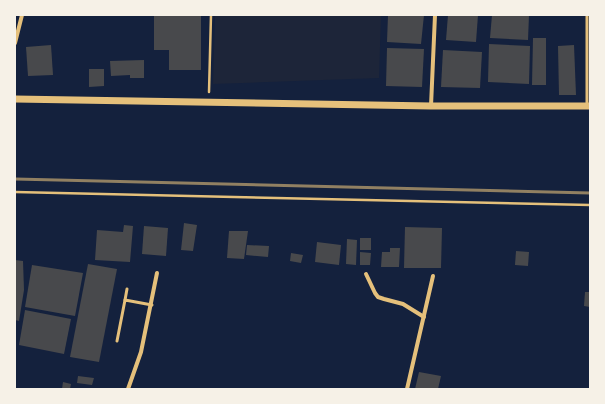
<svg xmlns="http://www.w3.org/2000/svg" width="605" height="404" font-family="'Fira Sans',sans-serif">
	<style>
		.green { fill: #1d2539 }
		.building { fill: #48494c }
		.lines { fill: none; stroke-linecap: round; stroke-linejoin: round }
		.path { stroke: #e5c07b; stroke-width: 2.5 }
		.service { stroke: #e5c07b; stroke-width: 3 }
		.minor { stroke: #e5c07b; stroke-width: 4 }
		.tertiary { stroke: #e5c07b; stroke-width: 7 }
		.rail { stroke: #918062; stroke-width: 3 }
	</style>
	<rect width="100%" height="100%" fill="#14213d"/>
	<polygon class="green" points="215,15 381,15 379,78 213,84"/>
	<g class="building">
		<polygon points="154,15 201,15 201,70 169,70 169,50 154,50"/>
		<polygon points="388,15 424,15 421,44 387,42"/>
		<polygon points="448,15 478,15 476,42 446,40"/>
		<polygon points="492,15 529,15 528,40 490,38"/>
		<polygon points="533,38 546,38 546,85 532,85"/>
		<polygon points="489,44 530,46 529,84 488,82"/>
		<polygon points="51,45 53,75 28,76 26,47"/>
		<polygon points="574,45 576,95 559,95 558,46"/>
		<polygon points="387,48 424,49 422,87 386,86"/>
		<polygon points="443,50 482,52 480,88 441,87"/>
		<polygon points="144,60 144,78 130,78 130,75 111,76 110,61"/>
		<polygon points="89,69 104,69 104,86 89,87"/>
		<polygon points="184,223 197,225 193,251 181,250"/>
		<polygon points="124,225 133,226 130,262 95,260 97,230 123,232"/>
		<polygon points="144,226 168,228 166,256 142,254"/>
		<polygon points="405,227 442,228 441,268 404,268"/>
		<polygon points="229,231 248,231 244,259 227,258"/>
		<rect x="360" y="238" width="11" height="12"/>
		<polygon points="347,239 357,240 356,265 346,264"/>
		<polygon points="317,242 341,245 339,265 315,262"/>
		<polygon points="247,245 269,246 268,257 246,255"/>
		<polygon points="390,248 400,248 399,267 381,267 382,252 390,252"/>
		<polygon points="516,251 529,252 528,266 515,265"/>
		<polygon points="360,252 371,253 370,265 360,265"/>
		<polygon points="291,253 303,255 301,263 290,261"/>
		<polygon points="15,260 23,261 24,290 19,321 15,320"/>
		<polygon points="88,264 117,269 99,362 70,357"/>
		<polygon points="32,265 83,273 75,316 25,307"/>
		<polygon points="585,292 590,292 590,307 584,306"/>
		<polygon points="25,310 71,319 64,354 19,345"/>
		<polygon points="419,372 441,376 438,389 415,389"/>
		<polygon points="78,376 94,378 92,385 77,383"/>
		<polygon points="63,382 71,384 70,389 62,389"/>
	</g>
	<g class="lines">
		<g class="path">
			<polyline points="209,92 211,15"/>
			<polyline points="15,192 590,205"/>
		</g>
		<g class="service">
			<polyline points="587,105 587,15"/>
			<polyline points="125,300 127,289"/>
			<polyline points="117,341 125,300 152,305"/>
		</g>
		<g class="minor">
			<polyline points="15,43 22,15"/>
			<polyline points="431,106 435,15"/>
			<polyline points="366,274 375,293 378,297 384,299 403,304 424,317"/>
			<polyline points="128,389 141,352 157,273"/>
			<polyline points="407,389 433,276"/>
		</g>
		<polyline class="tertiary" points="15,99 431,106 590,106"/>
		<polyline class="rail" points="15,179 590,193"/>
	</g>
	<rect width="605" height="404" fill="none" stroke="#f6f1e7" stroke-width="32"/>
</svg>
